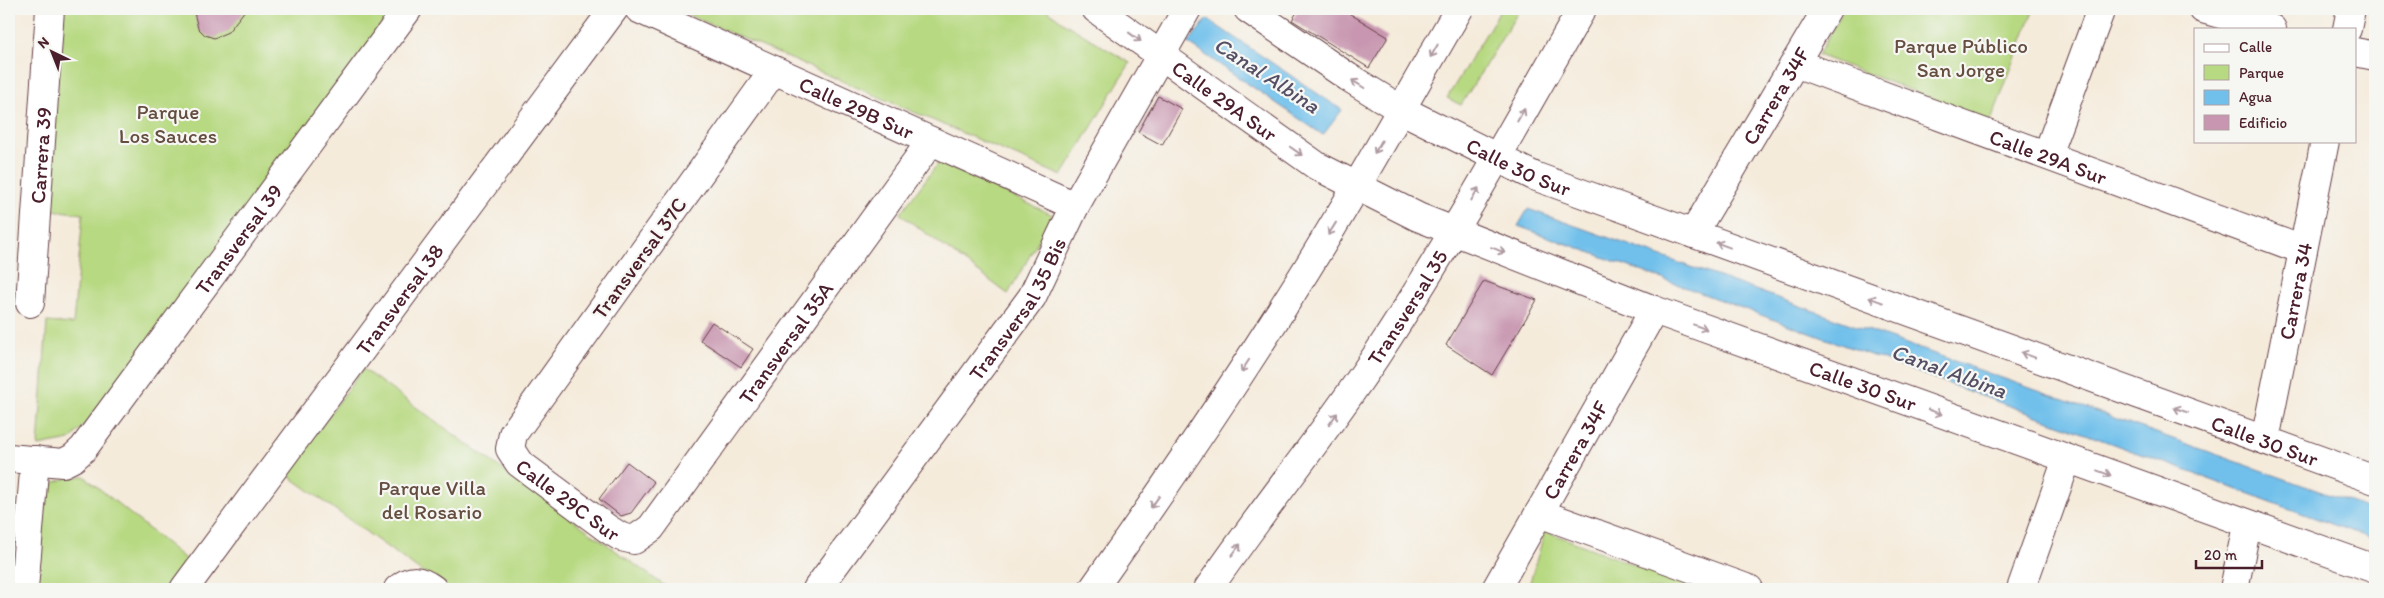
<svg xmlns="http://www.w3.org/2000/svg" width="2384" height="598" font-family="Itim,sans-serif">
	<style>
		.green { fill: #b7d981; stroke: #807c56 }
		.water { fill: #70c0eb; stroke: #5d708b }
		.building { fill: #c896b0 }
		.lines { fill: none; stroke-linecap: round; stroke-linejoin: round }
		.minor-casing { stroke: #643e45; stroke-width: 30 }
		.highway-casing { stroke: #643e45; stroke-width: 30 }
		.minor { stroke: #fff; stroke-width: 28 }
		.highway { stroke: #fff; stroke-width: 28 }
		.oneway { stroke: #ae9aa0 }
		.labels { text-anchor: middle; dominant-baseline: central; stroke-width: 4.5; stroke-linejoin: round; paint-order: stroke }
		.park-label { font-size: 21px; fill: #654e40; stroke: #f6f6f2 }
		.street-label { font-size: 21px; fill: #4a1f2b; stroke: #f6f6f2 }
		.water-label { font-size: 22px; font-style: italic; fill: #554f65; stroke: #f6f6f2 }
	</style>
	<rect width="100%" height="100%" fill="#f6f6f2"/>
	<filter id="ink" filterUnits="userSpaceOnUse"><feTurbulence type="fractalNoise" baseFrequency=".02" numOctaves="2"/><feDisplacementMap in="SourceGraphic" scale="10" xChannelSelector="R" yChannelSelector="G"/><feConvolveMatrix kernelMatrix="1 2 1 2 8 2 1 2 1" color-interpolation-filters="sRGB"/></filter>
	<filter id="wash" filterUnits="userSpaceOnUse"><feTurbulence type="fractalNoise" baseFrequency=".0096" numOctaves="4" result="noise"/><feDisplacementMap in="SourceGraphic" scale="20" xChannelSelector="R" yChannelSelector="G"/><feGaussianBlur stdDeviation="1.12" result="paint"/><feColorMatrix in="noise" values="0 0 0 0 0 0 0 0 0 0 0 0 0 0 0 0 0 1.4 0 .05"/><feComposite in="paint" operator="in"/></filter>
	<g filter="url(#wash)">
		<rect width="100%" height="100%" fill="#f5ebdb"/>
		<g class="green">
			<polygon points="62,9 397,9 86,423 70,440 38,446 47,322 73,324 83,214 45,209"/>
			<polygon points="675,9 1046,9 1064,23 1130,63 1062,176"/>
			<polygon points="1501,9 1520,9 1461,105 1447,98"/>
			<polygon points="1844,9 2034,9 1991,121 1818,55"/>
			<polygon points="939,162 1053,215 1008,294 900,214"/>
			<polygon points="363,369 669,589 445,589 286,474"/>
			<polygon points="84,476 189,562 169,589 36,589 45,497 55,482 70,477"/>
			<polygon points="1545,531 1698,589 1528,589"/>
		</g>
		<g class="water">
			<polygon points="1207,19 1342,110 1323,135 1188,43"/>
			<polygon points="1528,209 2375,511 2375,540 1518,226"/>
		</g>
		<g id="blocks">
			<g class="building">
				<polygon points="193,9 246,9 228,32 214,38 205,35 198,28"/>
				<polygon points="1299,9 1342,9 1388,37 1369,68 1292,20"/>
				<polygon points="1158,96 1182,109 1162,145 1138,132"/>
				<polygon points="1484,281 1537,300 1492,375 1446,345"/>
				<polygon points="712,322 753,349 741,367 700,340"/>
				<polygon points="627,462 654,482 631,513 621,516 599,499"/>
			</g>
		</g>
	</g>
	<g filter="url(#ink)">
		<use href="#blocks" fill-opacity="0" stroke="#643e45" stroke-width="1"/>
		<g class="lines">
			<g class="minor-casing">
				<g id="minor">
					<path id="s1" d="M639,9L1075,206"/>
					<path id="s2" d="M1096,9L1317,166L1418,217L1654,310L2375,569"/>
					<path id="s3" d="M1248,9L1348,77L1400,109L1534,176L2375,480"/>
					<polyline points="2203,9 2272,29"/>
					<polyline points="2347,29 2351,9"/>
					<polyline points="2355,52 2375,56"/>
					<path id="s4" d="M1795,63L2303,250"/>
					<path id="s5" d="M774,70L513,434L510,449L519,463L608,529L621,537L634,540L651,528L931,141"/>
					<polyline points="2047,155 2101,9"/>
					<path id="s6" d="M1693,234L1827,9"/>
					<path id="s7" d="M30,303L50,9"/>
					<path id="s8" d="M2265,440L2325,141"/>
					<path id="s9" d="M9,458L63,463L73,458L83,449L408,9"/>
					<polyline points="1539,513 1749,589"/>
					<polyline points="24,589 35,460"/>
					<path id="s10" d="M184,589L614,9"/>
					<path d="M398,589C411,578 420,579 433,589"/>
					<path id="s11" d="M817,589L1032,297L1075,206L1187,9"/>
					<path id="s12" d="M1496,589L1654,310"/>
					<polyline points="2021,589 2067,459"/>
					<polyline points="2234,589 2247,525"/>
				</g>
			</g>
			<g class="highway-casing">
				<g id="highway">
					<path d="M1093,589C1178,469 1261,347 1336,221C1378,151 1418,79 1459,9"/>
					<path id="s13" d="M1208,589C1262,510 1323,436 1376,356C1450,244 1515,125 1582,9"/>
				</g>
			</g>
			<use href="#minor" class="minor"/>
			<use href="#highway" class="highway"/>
		</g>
		<defs><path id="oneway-shaft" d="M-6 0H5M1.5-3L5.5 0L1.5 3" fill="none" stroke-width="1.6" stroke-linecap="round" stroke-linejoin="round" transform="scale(1.25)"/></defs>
		<g class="oneway">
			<use href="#oneway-shaft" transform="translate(1135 37) rotate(36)"/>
			<use href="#oneway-shaft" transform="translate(1434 51) rotate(120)"/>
			<use href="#oneway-shaft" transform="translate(1358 84) rotate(-148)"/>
			<use href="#oneway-shaft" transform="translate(1521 115) rotate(-60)"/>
			<use href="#oneway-shaft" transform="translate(1378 147) rotate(120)"/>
			<use href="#oneway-shaft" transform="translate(1296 151) rotate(35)"/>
			<use href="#oneway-shaft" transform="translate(1475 194) rotate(-60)"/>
			<use href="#oneway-shaft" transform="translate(1332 229) rotate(122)"/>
			<use href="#oneway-shaft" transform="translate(1723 245) rotate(-160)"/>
			<use href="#oneway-shaft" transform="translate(1498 250) rotate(22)"/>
			<use href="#oneway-shaft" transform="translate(1876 300) rotate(-160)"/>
			<use href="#oneway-shaft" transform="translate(1700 327) rotate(20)"/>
			<use href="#oneway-shaft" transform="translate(2028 355) rotate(-160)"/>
			<use href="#oneway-shaft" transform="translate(1245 366) rotate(123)"/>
			<use href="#oneway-shaft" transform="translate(2181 410) rotate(-160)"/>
			<use href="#oneway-shaft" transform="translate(1935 412) rotate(20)"/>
			<use href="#oneway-shaft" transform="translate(1333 419) rotate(-55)"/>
			<use href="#oneway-shaft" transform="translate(2104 473) rotate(20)"/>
			<use href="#oneway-shaft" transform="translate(1155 502) rotate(125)"/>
			<use href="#oneway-shaft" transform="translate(1236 550) rotate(-53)"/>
		</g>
	</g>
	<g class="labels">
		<g class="park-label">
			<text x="1961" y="45">Parque Público<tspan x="1961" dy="24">San Jorge</tspan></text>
			<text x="168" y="111">Parque<tspan x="168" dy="24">Los Sauces</tspan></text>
			<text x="432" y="487">Parque Villa<tspan x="432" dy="24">del Rosario</tspan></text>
		</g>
		<g class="street-label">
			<text stroke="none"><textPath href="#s6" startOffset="161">Carrera 34F</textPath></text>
			<text stroke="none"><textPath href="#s2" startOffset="158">Calle 29A Sur</textPath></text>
			<text stroke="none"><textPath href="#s1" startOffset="239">Calle 29B Sur</textPath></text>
			<text stroke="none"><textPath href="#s7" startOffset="148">Carrera 39</textPath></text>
			<text stroke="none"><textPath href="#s4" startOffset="270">Calle 29A Sur</textPath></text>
			<text stroke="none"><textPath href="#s3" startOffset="314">Calle 30 Sur</textPath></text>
			<text stroke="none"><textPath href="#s9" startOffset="340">Transversal 39</textPath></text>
			<text transform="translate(639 258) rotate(-54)">Transversal 37C</text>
			<text stroke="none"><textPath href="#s8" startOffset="152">Carrera 34</textPath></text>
			<text stroke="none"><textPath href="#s10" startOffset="361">Transversal 38</textPath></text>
			<text stroke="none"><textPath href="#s13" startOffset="345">Transversal 35</textPath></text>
			<text stroke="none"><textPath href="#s11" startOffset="345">Transversal 35 Bis</textPath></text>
			<text stroke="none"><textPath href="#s5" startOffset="869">Transversal 35A</textPath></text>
			<text stroke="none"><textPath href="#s2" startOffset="860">Calle 30 Sur</textPath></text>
			<text stroke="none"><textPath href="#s3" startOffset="1109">Calle 30 Sur</textPath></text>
			<text stroke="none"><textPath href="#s12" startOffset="160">Carrera 34F</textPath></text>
			<text stroke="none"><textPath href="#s5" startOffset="541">Calle 29C Sur</textPath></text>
		</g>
		<g class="water-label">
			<text transform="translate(1267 75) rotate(33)">Canal Albina</text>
			<text transform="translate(1949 371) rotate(20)">Canal Albina</text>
		</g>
	</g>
	<rect width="2384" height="598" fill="none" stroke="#f6f6f2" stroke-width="30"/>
	<rect x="2194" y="28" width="162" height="115" fill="#f6f6f2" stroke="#b1a0a2"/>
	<rect x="2204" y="44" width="25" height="8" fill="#ffffff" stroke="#b1a0a2"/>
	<text x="2239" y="52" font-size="15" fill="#4a1f2b">Calle</text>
	<rect x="2204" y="65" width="25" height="15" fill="#b7d981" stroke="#b1a0a2"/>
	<text x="2239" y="78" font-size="15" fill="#4a1f2b">Parque</text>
	<rect x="2204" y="90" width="25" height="15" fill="#70c0eb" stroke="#b1a0a2"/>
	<text x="2239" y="102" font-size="15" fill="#4a1f2b">Agua</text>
	<rect x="2204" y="115" width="25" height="15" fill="#c896b0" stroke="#b1a0a2"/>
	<text x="2239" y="128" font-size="15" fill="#4a1f2b">Edificio</text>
	<g transform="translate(52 52) rotate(317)" stroke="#f6f6f2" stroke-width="4" paint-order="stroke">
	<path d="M0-4L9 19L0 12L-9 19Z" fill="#4a1f2b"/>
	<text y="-8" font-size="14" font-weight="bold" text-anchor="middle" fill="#4a1f2b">N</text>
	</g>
	<path d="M2196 560v8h66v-8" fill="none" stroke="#4a1f2b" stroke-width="2.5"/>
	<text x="2204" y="560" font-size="15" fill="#4a1f2b" stroke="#f6f6f2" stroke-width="4" paint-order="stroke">20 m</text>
</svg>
